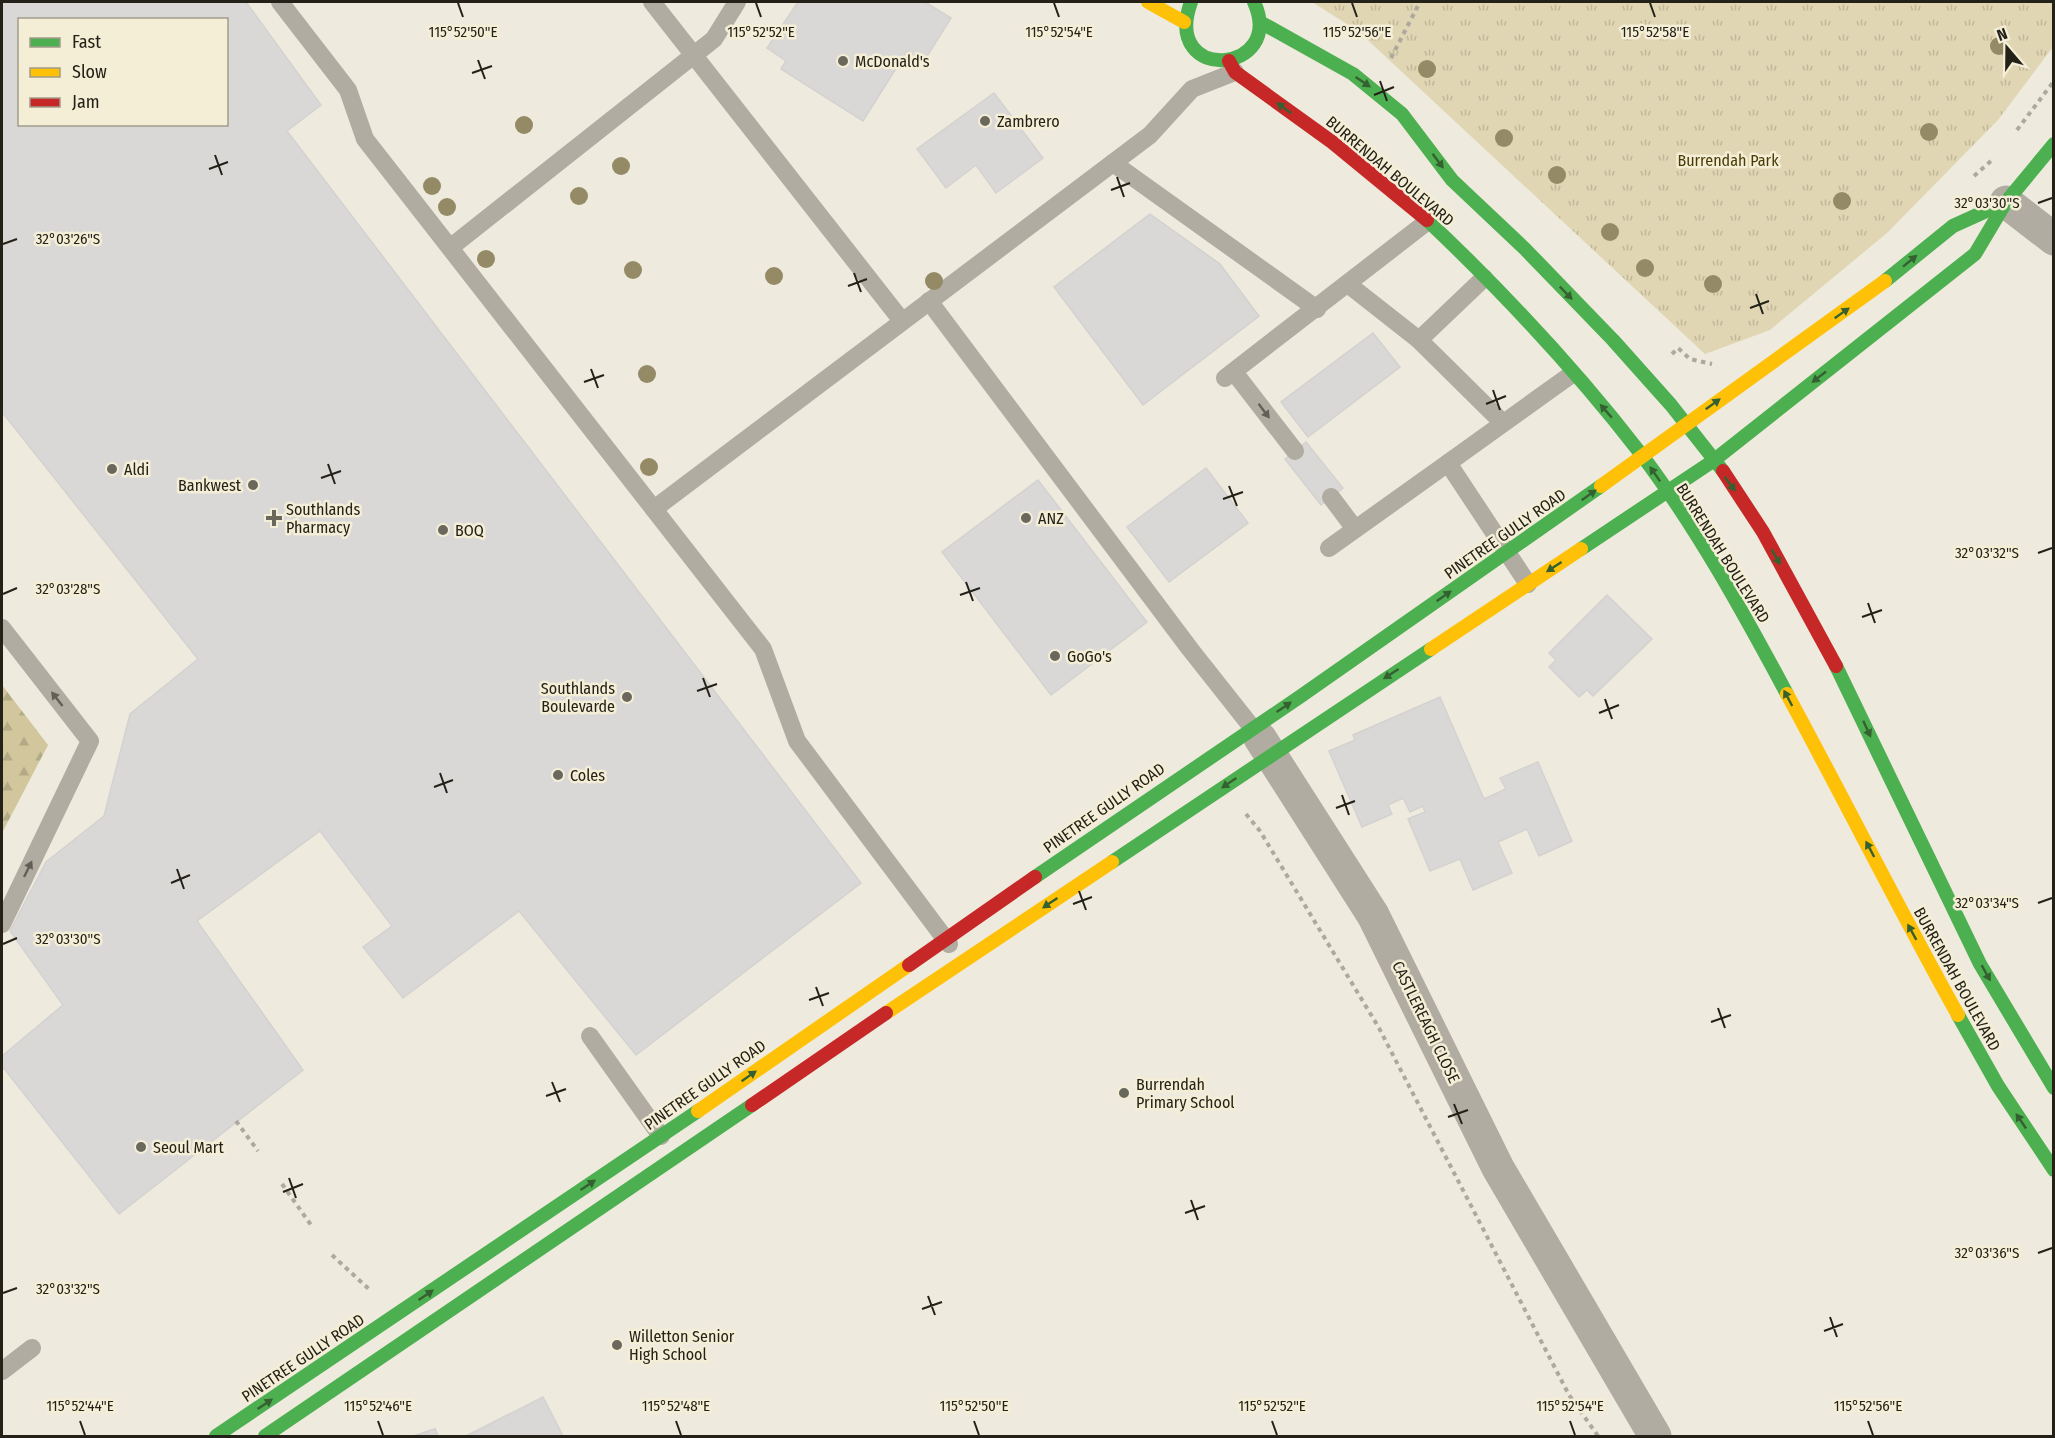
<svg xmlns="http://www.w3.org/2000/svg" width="2055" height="1438" font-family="'Fira Sans Condensed',sans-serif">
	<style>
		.forest { fill: url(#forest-firs) }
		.park { fill: url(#park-tufts) }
		.building { fill: #dad8d7; stroke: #d4d2d0; stroke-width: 1.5; fill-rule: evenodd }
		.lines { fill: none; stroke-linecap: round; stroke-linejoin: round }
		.path { stroke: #aca99f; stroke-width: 4; stroke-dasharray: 4.5 4.5; stroke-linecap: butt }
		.lane { stroke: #b0aca2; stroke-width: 18 }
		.street { stroke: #b0aca2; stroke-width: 33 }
		.fast { stroke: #4caf50; stroke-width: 14 }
		.slow { stroke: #ffc107; stroke-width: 14 }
		.jam { stroke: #c62828; stroke-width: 14 }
		.tree { fill: #948a66 }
		.oneway { fill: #356131 }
		.oneway2 { fill: #626056 }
		.ticks { fill: none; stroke: #232118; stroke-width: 2 }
		.poi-dot { fill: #6a675d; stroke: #f5eed6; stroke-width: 2 }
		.labels { text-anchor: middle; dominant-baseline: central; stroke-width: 5; stroke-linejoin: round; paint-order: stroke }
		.poi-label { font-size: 16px; fill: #232118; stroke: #f5eed6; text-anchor: start }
		.park-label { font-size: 16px; fill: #4a3c04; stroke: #f5eed6 }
		.street-label { font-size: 16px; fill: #232118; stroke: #f5eed6 }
		.ticks-label { font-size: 15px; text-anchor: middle; fill: #232118; stroke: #f5eed6; stroke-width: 5; stroke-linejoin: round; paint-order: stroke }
	</style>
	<defs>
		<pattern id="forest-firs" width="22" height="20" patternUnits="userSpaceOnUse" patternTransform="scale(1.5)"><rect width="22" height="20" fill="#d1c69c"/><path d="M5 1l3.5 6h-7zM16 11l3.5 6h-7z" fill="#b3aa86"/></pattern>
		<pattern id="park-tufts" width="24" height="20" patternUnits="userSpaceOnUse" patternTransform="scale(1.5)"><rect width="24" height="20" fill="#e1d6b3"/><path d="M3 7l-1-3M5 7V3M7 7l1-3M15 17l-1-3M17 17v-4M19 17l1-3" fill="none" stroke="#c1b799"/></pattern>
	</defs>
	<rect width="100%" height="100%" fill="#eeeadd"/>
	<polygon class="forest" points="2,685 48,745 2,833"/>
	<polygon class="park" points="1312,2 2053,2 2053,47 1998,120 1887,233 1770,330 1705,354 1358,31"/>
	<g class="building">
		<path d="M2,2H246L321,105L287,131L861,883L636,1055L519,911L403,998L363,947L392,926L320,831L197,921L303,1070L119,1214L2,1066V1056L63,1005L10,931L46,862L104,816L130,714L198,659L2,412ZM20,20H226V124H20Z"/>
		<polygon points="798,2 925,2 951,18 924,61 907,51 863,121 781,69 786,61 767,48"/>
		<polygon points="994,93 1043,158 996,193 976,165 946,188 917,149"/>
		<polygon points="1150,214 1220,264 1259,316 1143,405 1054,287"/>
		<polygon points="1373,333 1400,367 1308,437 1281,402"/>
		<polygon points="1306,442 1343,488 1321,505 1285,459"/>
		<polygon points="1206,468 1248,523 1169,582 1127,527"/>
		<polygon points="1038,480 1147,622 1051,695 942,552"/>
		<polygon points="1607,595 1652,639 1593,696 1587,690 1579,697 1549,667 1556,660 1549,653"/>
		<polygon points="1440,697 1484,799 1506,789 1500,778 1538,762 1572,841 1539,856 1527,829 1498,842 1512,873 1473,890 1460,859 1430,871 1408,819 1425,812 1423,806 1410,812 1403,798 1388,805 1392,814 1362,827 1329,751 1355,740 1353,735"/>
		<polygon points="543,1397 563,1436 466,1436"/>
		<polygon points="435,1429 438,1436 414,1436"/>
		<polygon points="435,1429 438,1436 414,1436"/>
	</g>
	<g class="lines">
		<g class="path">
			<polyline points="1391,58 1420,2"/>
			<polyline points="2017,130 2054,81"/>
			<polyline points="1974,176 1991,161"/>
			<polyline points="1672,354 1678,348 1690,359 1712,364"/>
			<polyline points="1246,814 1260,831 1379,1028 1569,1395 1598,1436"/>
			<polyline points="236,1121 258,1151"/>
			<polyline points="282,1184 311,1225"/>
			<polyline points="332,1255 371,1291"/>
		</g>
		<g class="lane">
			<polyline points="280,2 348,90 365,139 763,649 797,741 949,944"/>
			<polyline points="652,2 902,321"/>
			<polyline points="1113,163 1317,309"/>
			<polyline points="451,247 714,39 737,2"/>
			<polyline points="1349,285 1419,340 1503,423"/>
			<polyline points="929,301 1190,649 1258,735"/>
			<polyline points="1419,340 1484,278"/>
			<polyline points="1234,372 1295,451"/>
			<polyline points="1225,378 1428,221"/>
			<polyline points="1448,463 1572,374"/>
			<polyline points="1331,497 1355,529"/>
			<polyline points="654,509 1150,135 1192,89 1235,72"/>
			<polyline points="1329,548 1448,463 1528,584"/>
			<polyline points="2,628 90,741 2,924"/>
			<polyline points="590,1036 661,1136"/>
			<polyline points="2,1371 32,1348"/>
		</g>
		<g class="street">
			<polyline points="2006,202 2054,239"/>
			<polyline points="1260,738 1373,915 1498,1168 1655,1436"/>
		</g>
		<g class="fast">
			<path d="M1191,2C1161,85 1287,74 1254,2"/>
			<polyline points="1260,22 1353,74 1402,114 1452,180 1525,249 1613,340 1671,405 1723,471"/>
			<path d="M1427,220C1503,292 1577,371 1641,454C1697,528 1743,612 1787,694"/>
			<polyline points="1885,281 1953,226 2006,202"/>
			<polyline points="1581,549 1713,461 1975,254 2006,202 2054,144"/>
			<polyline points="1836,666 1980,964 2054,1088"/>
			<polyline points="1112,862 1431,649"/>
			<polyline points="1035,877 1301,696 1601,486"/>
			<polyline points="1958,1015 1998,1086 2054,1170"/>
			<polyline points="216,1436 698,1111"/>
			<polyline points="265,1436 752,1105"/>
		</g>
		<g class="slow">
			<polyline points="1148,2 1184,22"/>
			<polyline points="1601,486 1885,281"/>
			<polyline points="1431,649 1581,549"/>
			<path d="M1787,694C1845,801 1899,909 1958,1015"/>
			<polyline points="886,1013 1112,862"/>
			<polyline points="698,1111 909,965"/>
		</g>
		<g class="jam">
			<polyline points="1229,61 1235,72 1332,142 1427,220"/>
			<polyline points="1723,471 1763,532 1836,666"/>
			<polyline points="909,965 1035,877"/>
			<polyline points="752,1105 886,1013"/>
		</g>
	</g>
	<g class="tree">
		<circle cx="1999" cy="46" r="9"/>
		<circle cx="1427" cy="69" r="9"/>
		<circle cx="524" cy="125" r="9"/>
		<circle cx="1929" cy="132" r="9"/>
		<circle cx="1504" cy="138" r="9"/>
		<circle cx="621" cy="166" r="9"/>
		<circle cx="1557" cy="175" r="9"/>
		<circle cx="432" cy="186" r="9"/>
		<circle cx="579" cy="196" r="9"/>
		<circle cx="1842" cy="201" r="9"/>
		<circle cx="447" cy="207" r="9"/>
		<circle cx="1610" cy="232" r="9"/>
		<circle cx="486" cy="259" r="9"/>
		<circle cx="1645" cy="268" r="9"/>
		<circle cx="633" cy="270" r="9"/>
		<circle cx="774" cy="276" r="9"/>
		<circle cx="934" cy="281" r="9"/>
		<circle cx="1713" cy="284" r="9"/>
		<circle cx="647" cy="374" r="9"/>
		<circle cx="649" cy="467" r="9"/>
	</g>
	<defs><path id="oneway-solid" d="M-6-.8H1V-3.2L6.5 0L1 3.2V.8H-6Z" transform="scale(1.5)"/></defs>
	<g class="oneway">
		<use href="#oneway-solid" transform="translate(1363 82) rotate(34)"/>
		<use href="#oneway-solid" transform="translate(1284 108) rotate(-144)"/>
		<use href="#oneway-solid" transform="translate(1438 161) rotate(53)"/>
		<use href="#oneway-solid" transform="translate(1910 261) rotate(-39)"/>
		<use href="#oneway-solid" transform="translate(1566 293) rotate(46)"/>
		<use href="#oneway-solid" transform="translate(1842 313) rotate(-35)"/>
		<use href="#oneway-solid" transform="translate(1819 377) rotate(142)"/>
		<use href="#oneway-solid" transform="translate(1713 404) rotate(-36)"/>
		<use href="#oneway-solid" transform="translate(1606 411) rotate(-131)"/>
		<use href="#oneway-solid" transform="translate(1655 474) rotate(-125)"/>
		<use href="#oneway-solid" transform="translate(1730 484) rotate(53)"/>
		<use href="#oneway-solid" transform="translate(1589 495) rotate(-35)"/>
		<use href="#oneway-solid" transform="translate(1776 557) rotate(60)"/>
		<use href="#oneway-solid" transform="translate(1554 567) rotate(147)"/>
		<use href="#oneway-solid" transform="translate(1444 596) rotate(-35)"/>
		<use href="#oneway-solid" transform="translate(1391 674) rotate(147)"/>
		<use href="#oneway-solid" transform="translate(1788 698) rotate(-118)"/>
		<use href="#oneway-solid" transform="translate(1284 707) rotate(-34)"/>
		<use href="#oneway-solid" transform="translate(1867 729) rotate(65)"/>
		<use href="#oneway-solid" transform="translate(1229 783) rotate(146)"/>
		<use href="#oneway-solid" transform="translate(1870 849) rotate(-118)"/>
		<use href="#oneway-solid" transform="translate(1050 903) rotate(146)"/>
		<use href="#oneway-solid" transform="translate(1912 932) rotate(-119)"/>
		<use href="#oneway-solid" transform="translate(1986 973) rotate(61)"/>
		<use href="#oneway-solid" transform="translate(749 1076) rotate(-35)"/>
		<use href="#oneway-solid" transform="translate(2021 1121) rotate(-124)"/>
		<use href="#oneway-solid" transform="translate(588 1185) rotate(-34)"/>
		<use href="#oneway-solid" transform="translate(426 1295) rotate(-34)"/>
		<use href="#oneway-solid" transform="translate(265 1404) rotate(-34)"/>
	</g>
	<g class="oneway2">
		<use href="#oneway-solid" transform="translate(1264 411) rotate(53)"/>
		<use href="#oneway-solid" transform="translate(57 699) rotate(-128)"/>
		<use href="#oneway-solid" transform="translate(28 869) rotate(-64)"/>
	</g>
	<path class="ticks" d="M458,3L463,17M756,3L761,17M1054,3L1059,17M1352,3L1357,17M1650,3L1655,17M478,60L485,79M472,73L492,66M1380,81L1387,101M1374,95L1394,87M215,155L222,175M209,169L228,162M1117,177L1124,197M1111,190L1130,183M2038,203L2052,198M3,244L17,239M854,273L861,292M848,286L867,279M1756,294L1763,314M1750,308L1769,301M591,369L598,388M584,382L604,375M1493,390L1500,410M1486,404L1506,396M328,464L335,484M321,478L341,471M1229,486L1237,506M1223,499L1243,492M2038,553L2052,548M966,582L973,601M3,594L17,588M960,595L980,588M1868,603L1875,623M1862,617L1882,610M703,678L710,697M697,691L717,684M1605,699L1612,719M1599,713L1619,705M440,773L447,793M434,787L453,780M1342,795L1349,815M1336,808L1355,801M177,869L184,889M171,883L190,875M1079,891L1086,910M2038,903L2052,898M1073,904L1092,897M3,944L17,938M816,987L823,1006M809,1000L829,993M1718,1008L1725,1028M1711,1022L1731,1015M552,1082L560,1102M546,1096L566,1089M1454,1104L1462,1124M1448,1117L1468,1110M289,1178L296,1198M283,1192L303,1184M1191,1200L1198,1220M1185,1213L1205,1206M2038,1253L2052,1248M3,1293L17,1288M928,1296L935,1315M922,1309L942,1302M1830,1317L1837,1337M1824,1331L1843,1324M80,1421L85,1435M378,1421L383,1435M676,1421L681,1435M974,1421L979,1435M1272,1421L1277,1435M1570,1421L1575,1435M1868,1421L1873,1435"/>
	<g class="poi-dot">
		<circle cx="843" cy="61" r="6"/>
		<circle cx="985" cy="121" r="6"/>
		<circle cx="112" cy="469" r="6"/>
		<circle cx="253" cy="485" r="6"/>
		<path d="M271 509h6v6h6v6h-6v6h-6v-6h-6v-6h6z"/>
		<circle cx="1026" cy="518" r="6"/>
		<circle cx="443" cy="530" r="6"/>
		<circle cx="1055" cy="656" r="6"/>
		<circle cx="627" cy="697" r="6"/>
		<circle cx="558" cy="775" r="6"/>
		<circle cx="1124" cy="1093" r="6"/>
		<circle cx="141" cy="1147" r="6"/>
		<circle cx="617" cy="1345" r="6"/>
	</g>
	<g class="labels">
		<g class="poi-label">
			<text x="855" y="61">McDonald's</text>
			<text x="997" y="121">Zambrero</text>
			<text x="124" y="469">Aldi</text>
			<text x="241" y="485" text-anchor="end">Bankwest</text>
			<text x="286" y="509">Southlands<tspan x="286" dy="18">Pharmacy</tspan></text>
			<text x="1038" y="518">ANZ</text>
			<text x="455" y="530">BOQ</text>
			<text x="1067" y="656">GoGo's</text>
			<text x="615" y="688" text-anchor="end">Southlands<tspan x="615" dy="18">Boulevarde</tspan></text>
			<text x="570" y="775">Coles</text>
			<text x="1136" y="1084">Burrendah<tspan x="1136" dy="18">Primary School</tspan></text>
			<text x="153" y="1147">Seoul Mart</text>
			<text x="629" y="1336">Willetton Senior<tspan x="629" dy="18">High School</tspan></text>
		</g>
		<g class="park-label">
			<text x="1728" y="160">Burrendah Park</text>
		</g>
		<g class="street-label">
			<text transform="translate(1390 171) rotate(40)">BURRENDAH BOULEVARD</text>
			<text transform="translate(1505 534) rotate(-35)">PINETREE GULLY ROAD</text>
			<text transform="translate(1723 553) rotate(58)">BURRENDAH BOULEVARD</text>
			<text transform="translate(1104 808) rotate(-35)">PINETREE GULLY ROAD</text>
			<text transform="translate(1957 979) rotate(61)">BURRENDAH BOULEVARD</text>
			<text transform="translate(1426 1022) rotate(64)">CASTLEREAGH CLOSE</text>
			<text transform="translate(705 1085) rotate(-35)">PINETREE GULLY ROAD</text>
			<text transform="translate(303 1358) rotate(-34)">PINETREE GULLY ROAD</text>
		</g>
	</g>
	<g class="ticks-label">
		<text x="463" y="37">115°52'50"E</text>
		<text x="761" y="37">115°52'52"E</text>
		<text x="1059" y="37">115°52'54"E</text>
		<text x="1357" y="37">115°52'56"E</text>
		<text x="1655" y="37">115°52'58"E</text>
		<text x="1987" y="208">32°03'30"S</text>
		<text x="68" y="244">32°03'26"S</text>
		<text x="1987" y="558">32°03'32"S</text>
		<text x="68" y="594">32°03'28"S</text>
		<text x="1987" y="908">32°03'34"S</text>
		<text x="68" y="944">32°03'30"S</text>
		<text x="1987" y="1258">32°03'36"S</text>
		<text x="68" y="1294">32°03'32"S</text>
		<text x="80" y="1411">115°52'44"E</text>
		<text x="378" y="1411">115°52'46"E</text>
		<text x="676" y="1411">115°52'48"E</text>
		<text x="974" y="1411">115°52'50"E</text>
		<text x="1272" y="1411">115°52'52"E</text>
		<text x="1570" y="1411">115°52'54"E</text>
		<text x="1868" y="1411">115°52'56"E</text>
	</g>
	<rect width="2055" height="1438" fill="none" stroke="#232118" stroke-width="6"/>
	<rect x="18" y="18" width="210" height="108" fill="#f5eed6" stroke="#a19c8a" stroke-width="1.5"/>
	<rect x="30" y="38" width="30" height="9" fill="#4caf50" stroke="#a19c8a" stroke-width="1.5"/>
	<text x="72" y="48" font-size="18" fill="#232118">Fast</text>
	<rect x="30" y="68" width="30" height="9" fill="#ffc107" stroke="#a19c8a" stroke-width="1.5"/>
	<text x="72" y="78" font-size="18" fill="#232118">Slow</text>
	<rect x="30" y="98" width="30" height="9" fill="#c62828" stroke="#a19c8a" stroke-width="1.5"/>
	<text x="72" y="108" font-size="18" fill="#232118">Jam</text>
	<g transform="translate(2007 48) rotate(340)" stroke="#f5eed6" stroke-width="4.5" paint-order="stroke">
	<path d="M0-4.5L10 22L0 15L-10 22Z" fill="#232118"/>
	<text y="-9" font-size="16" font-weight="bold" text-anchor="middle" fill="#232118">N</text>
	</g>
</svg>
